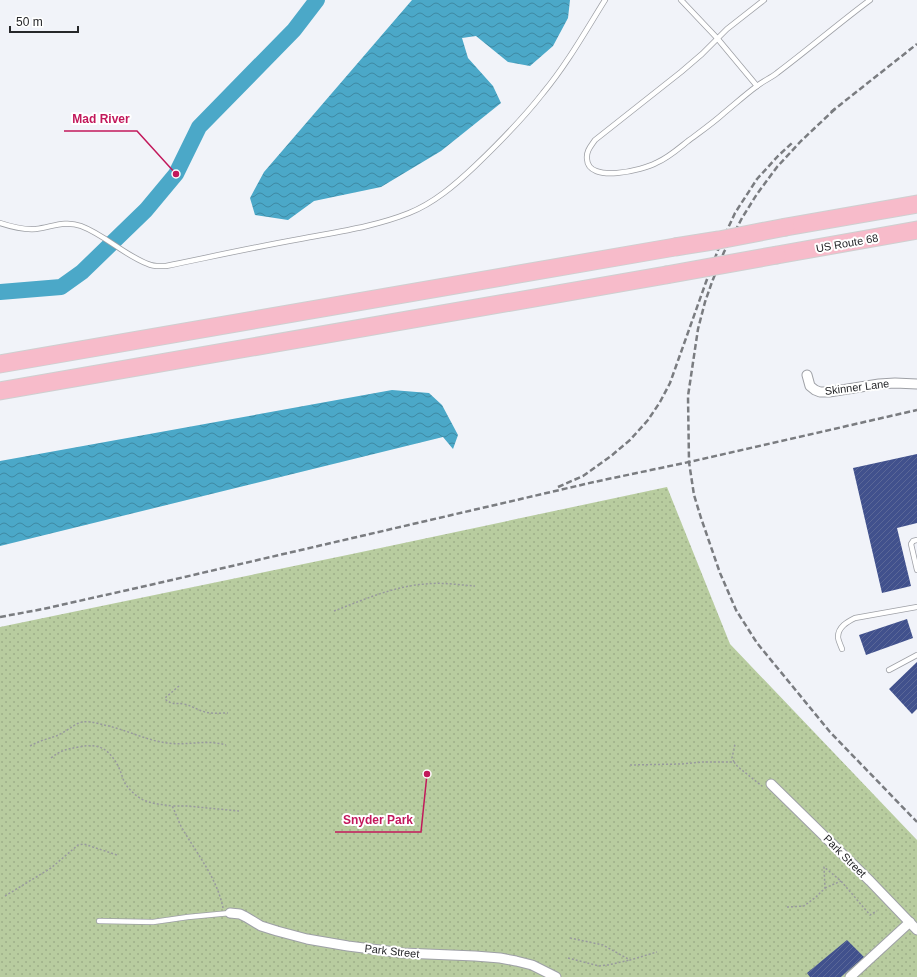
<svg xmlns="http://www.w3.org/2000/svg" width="917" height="977" font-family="Arial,sans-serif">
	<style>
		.park { fill: url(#park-dots) }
		.water { fill: url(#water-waves) }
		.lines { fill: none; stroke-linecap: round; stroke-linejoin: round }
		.river { stroke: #4ba8c8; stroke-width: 16 }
		.building { fill: url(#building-hatch) }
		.service-casing { stroke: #9ea0a6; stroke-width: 6 }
		.minor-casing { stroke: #9ea0a6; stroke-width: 11 }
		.motorway-casing { stroke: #cfcfd0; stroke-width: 19 }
		.path { stroke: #98999e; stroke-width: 1.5; stroke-dasharray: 2 2; stroke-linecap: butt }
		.service { stroke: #fff; stroke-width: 4.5 }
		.minor { stroke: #fff; stroke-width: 9 }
		.motorway { stroke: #f7bbca; stroke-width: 17 }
		.rail { stroke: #7a7c80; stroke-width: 2.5; stroke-dasharray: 6 3; stroke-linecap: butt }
		.motorway-bridge-casing { stroke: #cfcfd0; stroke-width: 19; stroke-linecap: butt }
		.motorway-bridge { stroke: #f7bbca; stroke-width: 17 }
		.labels { text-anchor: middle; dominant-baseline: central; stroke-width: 4; stroke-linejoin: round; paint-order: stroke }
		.street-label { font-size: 11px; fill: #26272a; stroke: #fff }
		.leader { fill: none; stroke: #c2185b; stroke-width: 1.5 }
		.callout-dot { fill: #c2185b; stroke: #fff; stroke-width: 1.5 }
		.callout-label { font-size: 12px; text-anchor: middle; font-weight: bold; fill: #c2185b; stroke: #fff; stroke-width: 4; stroke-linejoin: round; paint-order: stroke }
	</style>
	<defs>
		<pattern id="park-dots" width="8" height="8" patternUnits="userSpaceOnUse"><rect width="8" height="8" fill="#b8cc9f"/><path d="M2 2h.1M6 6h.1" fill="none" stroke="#9eaf89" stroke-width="1.8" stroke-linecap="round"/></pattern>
		<pattern id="water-waves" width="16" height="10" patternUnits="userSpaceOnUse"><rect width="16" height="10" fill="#4ba8c8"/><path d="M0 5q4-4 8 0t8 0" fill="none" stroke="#3e89a3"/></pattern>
		<pattern id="building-hatch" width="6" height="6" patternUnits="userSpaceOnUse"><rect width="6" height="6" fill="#41518d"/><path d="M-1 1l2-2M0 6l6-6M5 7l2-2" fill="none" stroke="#5a6797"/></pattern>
	</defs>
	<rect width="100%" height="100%" fill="#f1f3f9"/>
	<polygon class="park" points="667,487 730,644 917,840 917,977 0,977 0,627 352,554"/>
	<g class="water">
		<polygon points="412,0 570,0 568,18 553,46 530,66 508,62 476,36 462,38 468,58 493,86 501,103 441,151 381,187 314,201 288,220 255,215 250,198 264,172"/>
		<polygon points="392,390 429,393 442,405 458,435 453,449 443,437 0,546 0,461"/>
	</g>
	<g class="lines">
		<polyline class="river" points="0,292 61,287 82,272 146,210 176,174 199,127 294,30 317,0"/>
	</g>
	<g class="building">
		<polygon points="917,454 917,523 897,528 911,586 882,593 853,468"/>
		<polygon points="907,619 913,638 866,655 859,635"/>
		<polygon points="917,662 917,709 912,714 889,689"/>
		<polygon points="847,940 864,957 841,977 810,977 807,973"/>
	</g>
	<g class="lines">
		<g class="service-casing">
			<g id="service">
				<polyline points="681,0 717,38 757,86"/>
				<path d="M764,0L727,29L702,54L681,72L595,140C591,146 586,151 587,159C588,184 643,170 656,163C668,158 678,149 688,141C700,132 713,123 724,113C735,104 746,94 757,86C763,81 771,78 777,73C809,49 839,23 870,0"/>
				<path d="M0,223C12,227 23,230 36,229C52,227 65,220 81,226C105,235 124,255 148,264C154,267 160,266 166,266C210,257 255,247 300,239C336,232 374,227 409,213C434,203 455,185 475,166C499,143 522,120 543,93C567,64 585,32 605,0"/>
				<polyline points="917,540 913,541 911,544 917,570"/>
				<path d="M842,649C841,646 838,640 838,637C838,627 847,622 855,618L917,607"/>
				<polyline points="889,670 917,655"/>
				<polyline points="99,921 153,922 188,917 230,913"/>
			</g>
		</g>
		<g class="minor-casing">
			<g id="minor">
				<polyline points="807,375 810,386 815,390 820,392 829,392 879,384 895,383 917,384"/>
				<polyline points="771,784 870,881 917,930"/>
				<polyline points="230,913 240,914 246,917 261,926 277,931 307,939 348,946 403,953 475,956 500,958 516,961 532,965 556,977"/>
				<polyline points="850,977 910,922"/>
			</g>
		</g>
		<g class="motorway-casing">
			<g id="motorway">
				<polyline points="786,227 917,204"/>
				<polyline points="777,255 917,230"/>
				<polyline points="0,364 675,247"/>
				<polyline points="0,391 666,275"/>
			</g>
		</g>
		<g class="path">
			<path d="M334,611C363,600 394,586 426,584C442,582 459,585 475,586"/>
			<path d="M179,686L165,698L166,700C175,706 175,702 184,704C192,706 198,710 205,712C213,714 221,713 228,713"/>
			<path d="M30,746C39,741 47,739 56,736C61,734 67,730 72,727C75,725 79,722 83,722C89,721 97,723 104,725C125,729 147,741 168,743C188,746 205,739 226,745"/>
			<path d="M51,758C61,750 67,749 79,747C101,742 111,751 120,770C122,775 123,780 126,785C129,789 133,793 137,796C147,804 160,804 172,806"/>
			<polyline points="734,762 732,758 735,744"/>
			<polyline points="630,765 681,764 702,762 734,762 738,767 762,786"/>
			<polyline points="825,888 841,881"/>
			<polyline points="5,896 51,868 78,845 84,844 117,855"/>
			<polyline points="787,907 804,906 816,897 825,888 824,867 841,881 870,915 877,911"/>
			<path d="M223,908C217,878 197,854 182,828C178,821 176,813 172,806H187L239,811"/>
			<polyline points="570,938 603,945 630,960 657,952"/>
			<polyline points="568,958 599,966 608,965 630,960"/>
		</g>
		<use href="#service" class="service"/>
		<use href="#minor" class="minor"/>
		<use href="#motorway" class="motorway"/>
		<g class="rail">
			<polyline points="835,109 801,141 777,167 757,194 742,218 724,252 712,282 705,302 698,329 688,396 689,462 694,495 701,518 720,573 736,610 757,643 830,732 917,822"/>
			<polyline points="831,112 917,44"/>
			<polyline points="558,487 583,476 611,456 630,440 648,420 660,402 670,383 706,282 718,250 735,213 757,179 778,156 792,143"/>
			<polyline points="0,617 43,609 150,585 594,482 689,462 917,410"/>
		</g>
		<g class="motorway-bridge-casing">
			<g id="motorway-bridge">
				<polyline points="675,247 719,240 786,227"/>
				<polyline points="666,275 777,255"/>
			</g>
		</g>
		<use href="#motorway-bridge" class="motorway-bridge"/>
	</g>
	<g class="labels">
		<g class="street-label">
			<text transform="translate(847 243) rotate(-10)">US Route 68</text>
			<text transform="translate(857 387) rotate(-7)">Skinner Lane</text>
			<text transform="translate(845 856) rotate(45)">Park Street</text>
			<text transform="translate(392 951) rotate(6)">Park Street</text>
		</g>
	</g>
	<path class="leader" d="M176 174L137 131H64M427 774L421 832H335"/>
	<g class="callout-dot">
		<circle cx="176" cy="174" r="4"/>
		<circle cx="427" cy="774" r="4"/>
	</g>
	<g class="callout-label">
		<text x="101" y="123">Mad River</text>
		<text x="378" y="824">Snyder Park</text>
	</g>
	<path d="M10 26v6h68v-6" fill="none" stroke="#26272a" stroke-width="2"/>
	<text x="16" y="26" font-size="12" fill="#26272a" stroke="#ffffff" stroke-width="3" paint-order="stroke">50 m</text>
</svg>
